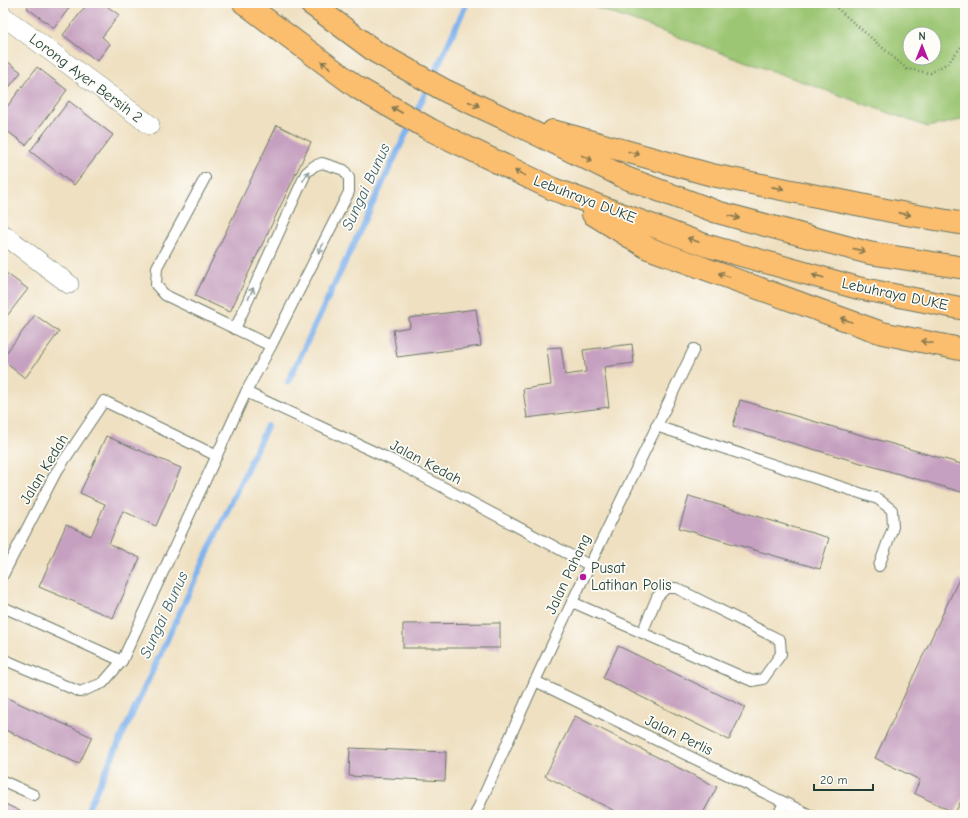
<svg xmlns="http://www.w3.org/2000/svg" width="968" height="818" font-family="'Comic Neue',sans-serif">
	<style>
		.green { fill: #9cc673; stroke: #5e8254; fill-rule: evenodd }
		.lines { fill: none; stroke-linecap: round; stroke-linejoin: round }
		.stream { stroke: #81b4ee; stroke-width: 6 }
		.building { fill: #c6a0c0 }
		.lane-casing { stroke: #687665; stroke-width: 12 }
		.street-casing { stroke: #687665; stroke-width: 20 }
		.highway-casing { stroke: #687665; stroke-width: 24 }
		.path { stroke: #687665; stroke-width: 2.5; stroke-dasharray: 1 3; stroke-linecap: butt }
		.lane { stroke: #fff; stroke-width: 10 }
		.street { stroke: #fff; stroke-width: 19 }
		.highway { stroke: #fbbd6e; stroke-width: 22 }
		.oneway { stroke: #82774e }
		.oneway2 { stroke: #8f9e9a }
		.poi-dot { fill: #b5179e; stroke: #fdfcf7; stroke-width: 1.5 }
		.labels { text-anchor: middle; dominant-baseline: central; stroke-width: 3.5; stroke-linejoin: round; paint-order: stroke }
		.street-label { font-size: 15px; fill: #1f3d34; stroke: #fdfcf7 }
		.poi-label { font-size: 15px; fill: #1f3d34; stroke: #fdfcf7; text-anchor: start }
		.water-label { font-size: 16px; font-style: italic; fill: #3c616c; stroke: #fdfcf7 }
	</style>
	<rect width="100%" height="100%" fill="#fdfcf7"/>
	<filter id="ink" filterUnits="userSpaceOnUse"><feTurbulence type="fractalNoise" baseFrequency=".025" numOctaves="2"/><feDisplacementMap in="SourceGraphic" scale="8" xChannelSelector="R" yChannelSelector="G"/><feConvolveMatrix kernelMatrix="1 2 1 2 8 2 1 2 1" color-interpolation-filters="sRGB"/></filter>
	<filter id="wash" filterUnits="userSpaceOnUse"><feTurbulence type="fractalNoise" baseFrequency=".012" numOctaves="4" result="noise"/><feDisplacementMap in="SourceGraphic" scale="16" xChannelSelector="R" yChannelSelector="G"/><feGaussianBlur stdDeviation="0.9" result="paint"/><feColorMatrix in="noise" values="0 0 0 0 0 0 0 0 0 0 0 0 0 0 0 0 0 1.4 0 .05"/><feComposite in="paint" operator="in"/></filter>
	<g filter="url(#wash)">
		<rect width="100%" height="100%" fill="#efe0c1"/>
		<path class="green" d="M595,3H965V119L928,127L594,7ZM910,34H934V58H910Z"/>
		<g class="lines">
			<g class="stream">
				<polyline points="288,382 423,98 467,3"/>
				<polyline points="85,815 267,426"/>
			</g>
		</g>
		<g id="blocks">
			<g class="building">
				<polygon points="30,3 73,3 54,28 27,8"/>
				<polygon points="88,3 103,3 119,15 102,37 110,44 97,61 63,35"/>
				<polygon points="3,58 21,72 3,95"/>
				<polygon points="37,67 67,90 26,145 3,128 3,112"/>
				<polygon points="69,101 113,135 74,185 30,151"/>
				<polygon points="277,125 311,142 230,312 195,296"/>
				<polygon points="6,273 28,289 3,321 3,276"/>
				<polygon points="476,309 481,346 397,357 393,330 410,327 409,318"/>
				<polygon points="35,315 59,332 25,378 3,361 3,357"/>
				<polygon points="632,344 634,363 604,367 609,407 527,418 523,389 551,385 547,348 561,347 565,375 586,372 583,350"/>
				<polygon points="740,400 965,465 965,493 733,426"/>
				<polygon points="106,436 181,468 156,526 123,511 109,544 140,558 113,618 39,587 66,525 91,536 105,504 80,493"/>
				<polygon points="689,496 829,538 820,569 679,528"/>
				<polygon points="959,579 965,581 965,800 962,799 955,813 914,793 920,780 875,758"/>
				<polygon points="500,623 500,648 403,648 403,624"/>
				<polygon points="618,646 745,707 729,740 603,678"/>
				<polygon points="3,696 92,737 79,764 3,729"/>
				<polygon points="575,716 717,787 702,815 623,815 545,776"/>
				<polygon points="350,748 446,752 445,781 349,776"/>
				<polygon points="3,803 28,815 3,815"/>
			</g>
		</g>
	</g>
	<g filter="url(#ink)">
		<use href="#blocks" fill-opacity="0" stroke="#687665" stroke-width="1"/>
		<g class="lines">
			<g class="lane-casing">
				<g id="lane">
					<polyline points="205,178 157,267 156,285 165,295 271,346"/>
					<polyline points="246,392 394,461 589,565"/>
					<polyline points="656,426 878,499 892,510 893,527 879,566"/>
					<polyline points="3,575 55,474 104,401 217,456"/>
					<polyline points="572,602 752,681 763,679 781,654 780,640 676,588 666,588 657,597 642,633"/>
					<polyline points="3,607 122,661"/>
					<polyline points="3,659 80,692 103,683 122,661 246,392 271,346 349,192 349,178 344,170 322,163 314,166 306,173 235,329"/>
					<polyline points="535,681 810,815"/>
					<polyline points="3,781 34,795"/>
					<polyline points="475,815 535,681 572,602 694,349"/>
					<polyline points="778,815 784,803"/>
				</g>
			</g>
			<g class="street-casing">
				<g id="street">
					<polyline points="3,16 150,125"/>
					<polyline points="3,234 69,284"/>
				</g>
			</g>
			<g class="highway-casing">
				<g id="highway">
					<polyline points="244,3 358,88 431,130 553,189 705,245 858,288 965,309"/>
					<polyline points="310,3 376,52 446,91 502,117 626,178 717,212 869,253 965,268"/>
					<polyline points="553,131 712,175 906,214 965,224"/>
					<polyline points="593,214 648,248 882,333 965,350"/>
				</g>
			</g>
			<polyline class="path" points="831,3 907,69 931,73 949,62 965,42"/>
			<use href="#lane" class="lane"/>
			<use href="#street" class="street"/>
			<use href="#highway" class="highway"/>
		</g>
		<defs><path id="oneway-shaft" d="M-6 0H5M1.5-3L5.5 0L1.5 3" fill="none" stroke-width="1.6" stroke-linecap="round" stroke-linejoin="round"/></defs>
		<g class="oneway">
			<use href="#oneway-shaft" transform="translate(326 65) rotate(-143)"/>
			<use href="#oneway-shaft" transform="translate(474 104) rotate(25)"/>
			<use href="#oneway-shaft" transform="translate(397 110) rotate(-150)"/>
			<use href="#oneway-shaft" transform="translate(634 153) rotate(15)"/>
			<use href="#oneway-shaft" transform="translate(587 158) rotate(26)"/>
			<use href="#oneway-shaft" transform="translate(520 173) rotate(-154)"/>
			<use href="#oneway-shaft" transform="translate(778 188) rotate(11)"/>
			<use href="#oneway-shaft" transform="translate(905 214) rotate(11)"/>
			<use href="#oneway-shaft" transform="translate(734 217) rotate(15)"/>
			<use href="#oneway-shaft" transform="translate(693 240) rotate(-160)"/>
			<use href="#oneway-shaft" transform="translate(859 250) rotate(15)"/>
			<use href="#oneway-shaft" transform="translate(724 275) rotate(-160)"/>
			<use href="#oneway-shaft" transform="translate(818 276) rotate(-164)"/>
			<use href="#oneway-shaft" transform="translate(846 320) rotate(-160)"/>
			<use href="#oneway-shaft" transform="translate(927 342) rotate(-168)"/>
		</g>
		<g class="oneway2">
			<use href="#oneway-shaft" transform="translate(306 176) rotate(-58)"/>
			<use href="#oneway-shaft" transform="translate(321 248) rotate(117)"/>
			<use href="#oneway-shaft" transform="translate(251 293) rotate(-65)"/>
		</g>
	</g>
	<circle class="poi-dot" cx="583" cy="577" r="4"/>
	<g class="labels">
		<g class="street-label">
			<text transform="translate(86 78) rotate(37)">Lorong Ayer Bersih 2</text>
			<text transform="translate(585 199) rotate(21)">Lebuhraya DUKE</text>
			<text transform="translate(895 294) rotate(12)">Lebuhraya DUKE</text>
			<text transform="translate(426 462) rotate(28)">Jalan Kedah</text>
			<text transform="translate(44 469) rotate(-59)">Jalan Kedah</text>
			<text transform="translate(568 574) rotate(-65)">Jalan Pahang</text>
			<text transform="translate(679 735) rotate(26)">Jalan Perlis</text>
		</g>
		<g class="poi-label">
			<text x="591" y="568">Pusat<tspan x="591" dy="17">Latihan Polis</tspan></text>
		</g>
		<g class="water-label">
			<text transform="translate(366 187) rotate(-65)">Sungai Bunus</text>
			<text transform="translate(164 615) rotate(-65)">Sungai Bunus</text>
		</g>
	</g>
	<rect width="968" height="818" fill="none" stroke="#fdfcf7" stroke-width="16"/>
	<g transform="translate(922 46)"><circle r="19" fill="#fdfcf7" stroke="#a4b0a9"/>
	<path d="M0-3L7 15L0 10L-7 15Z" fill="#b5179e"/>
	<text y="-6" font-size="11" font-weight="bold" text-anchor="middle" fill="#1f3d34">N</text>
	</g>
	<path d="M814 784v6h59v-6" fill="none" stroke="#1f3d34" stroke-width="2"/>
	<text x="820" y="784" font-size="12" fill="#1f3d34" stroke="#fdfcf7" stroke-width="3" paint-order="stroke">20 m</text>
</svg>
